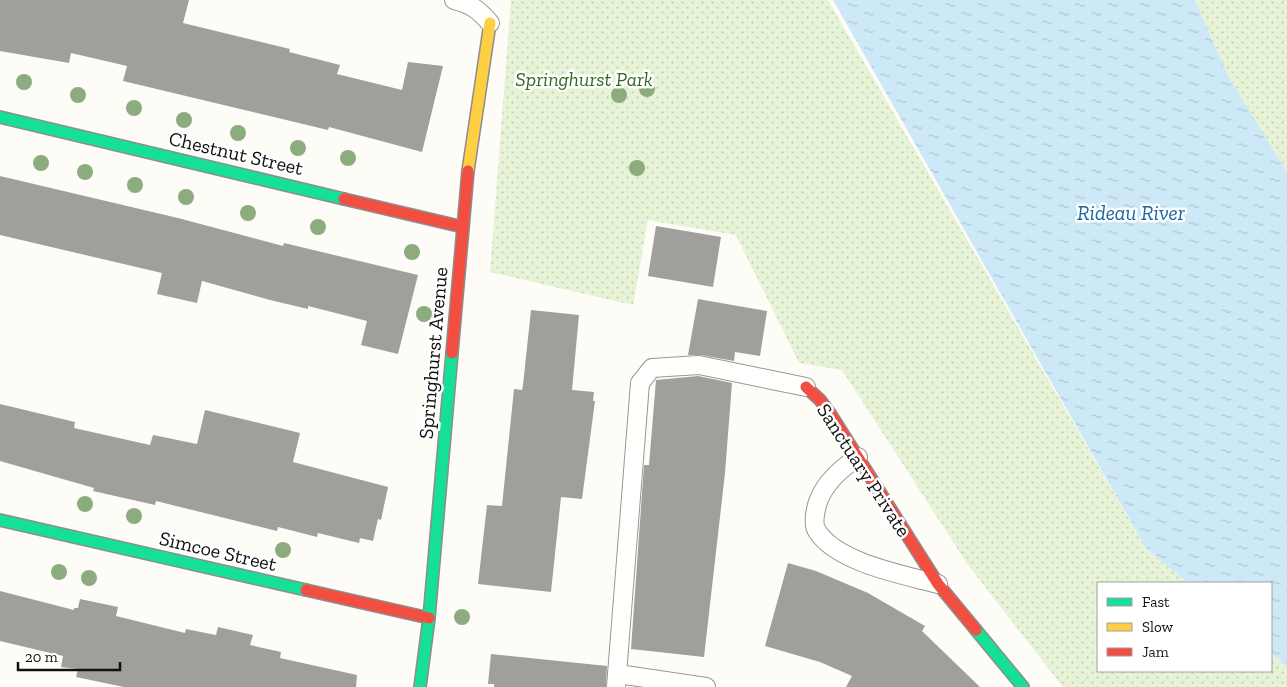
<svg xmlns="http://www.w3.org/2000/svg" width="1287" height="687" font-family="'Zilla Slab',serif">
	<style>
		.grass { fill: url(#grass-dots) }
		.water { fill: url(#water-ripples) }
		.building { fill: #a19f9c }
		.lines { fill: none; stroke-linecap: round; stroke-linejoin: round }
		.lane-casing { stroke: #979795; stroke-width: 20 }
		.fast-casing { stroke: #8e8d8b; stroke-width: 14 }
		.slow-casing { stroke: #8e8d8b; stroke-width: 14 }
		.jam-casing { stroke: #8e8d8b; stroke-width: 14 }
		.lane { stroke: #fffffe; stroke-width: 18 }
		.fast { stroke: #16e098; stroke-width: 11 }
		.slow { stroke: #ffcf43; stroke-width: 11 }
		.jam { stroke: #f24e42; stroke-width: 11 }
		.tree { fill: #8cac80 }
		.labels { text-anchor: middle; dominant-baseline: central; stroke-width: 5; stroke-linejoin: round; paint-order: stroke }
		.park-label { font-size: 20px; font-style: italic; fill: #2f6b1f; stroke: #fff }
		.street-label { font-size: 20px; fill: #111; stroke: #fff }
		.water-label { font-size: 21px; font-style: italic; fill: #1768a6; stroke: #fff }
	</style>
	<defs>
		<pattern id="grass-dots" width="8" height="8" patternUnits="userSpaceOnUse" patternTransform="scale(1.25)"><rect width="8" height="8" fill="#e7f3d7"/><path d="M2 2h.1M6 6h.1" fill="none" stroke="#c5cfb8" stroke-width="1.8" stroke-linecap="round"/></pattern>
		<pattern id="water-ripples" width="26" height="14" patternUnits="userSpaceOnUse" patternTransform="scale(1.25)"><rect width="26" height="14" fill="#cde8f7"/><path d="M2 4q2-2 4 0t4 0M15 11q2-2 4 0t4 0" fill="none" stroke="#afc6d3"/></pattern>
	</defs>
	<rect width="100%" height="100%" fill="#fdfcf7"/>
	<g class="grass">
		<polygon points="511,0 828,0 1146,548 1188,583 1098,583 1098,671 1271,671 1271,653 1287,667 1287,687 1063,687 968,565 842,370 799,363 736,235 648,220 633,305 490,272"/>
		<polygon points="1195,0 1287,0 1287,172 1228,76"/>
	</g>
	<polygon class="water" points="833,0 1195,0 1228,76 1287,172 1287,667 1271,653 1271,583 1188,583 1146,548"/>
	<g class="building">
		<polygon points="0,0 189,0 183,23 290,49 289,52 340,65 337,74 402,90 408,62 443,66 422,152 329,127 328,130 123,81 127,66 71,53 69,63 0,51"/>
		<polygon points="0,176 178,218 283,246 284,243 418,275 398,354 361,345 367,321 308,306 308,309 270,300 202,281 197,303 157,294 162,273 0,235"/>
		<polygon points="656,226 721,237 713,287 648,276"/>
		<polygon points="698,299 767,311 760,356 735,352 734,361 701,355 688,355"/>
		<polygon points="531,310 579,315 572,390 594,392 593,401 595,401 582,499 561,497 551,592 478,584 487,505 502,506 514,389 522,390 523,385"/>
		<polygon points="698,376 732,383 725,473 704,657 631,649 644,465 649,465 656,380"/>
		<polygon points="0,404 75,422 74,428 150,445 153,435 197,444 205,410 300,433 293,462 388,487 381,520 378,519 373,541 360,538 359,543 318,533 317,537 278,527 277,531 156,501 155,505 93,491 94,488 0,461"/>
		<polygon points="788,563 816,571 868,593 925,626 922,631 980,687 846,687 852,676 820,662 765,646"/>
		<polygon points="0,591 74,610 74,608 78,608 80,599 118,607 116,616 185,633 186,629 216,635 218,627 253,635 250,645 281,652 280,658 357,675 356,687 124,687 76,677 78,669 61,667 63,656 0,641"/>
		<polygon points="491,654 607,666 606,687 494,687 494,684 488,684"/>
	</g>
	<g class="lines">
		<g class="lane-casing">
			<g id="lane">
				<path d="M454,0C471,4 479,10 490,23"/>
				<path d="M858,457C840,469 823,484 817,505C815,513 813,525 817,531C837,563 905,575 938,584"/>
				<polyline points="618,674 706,687"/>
				<polyline points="616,687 640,383 652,368 699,365 806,387"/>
			</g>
		</g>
		<g class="fast-casing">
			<g id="fast">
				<polyline points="0,117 344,199"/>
				<polyline points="0,520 306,590"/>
				<polyline points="976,630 1023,687"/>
				<polyline points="420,687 429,618 452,353"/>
			</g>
		</g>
		<g class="slow-casing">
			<polyline id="slow" points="468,171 490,23"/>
		</g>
		<g class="jam-casing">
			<g id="jam">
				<polyline points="344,199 463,227"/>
				<polyline points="452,353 468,171"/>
				<polyline points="806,387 820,400 831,415 938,584 976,630"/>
				<polyline points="306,590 429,618"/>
			</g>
		</g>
		<use href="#lane" class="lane"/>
		<use href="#fast" class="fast"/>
		<use href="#slow" class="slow"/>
		<use href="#jam" class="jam"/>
	</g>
	<g class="tree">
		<circle cx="24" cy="82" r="8"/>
		<circle cx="647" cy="89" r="8"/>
		<circle cx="78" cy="95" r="8"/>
		<circle cx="619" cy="95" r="8"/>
		<circle cx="134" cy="108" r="8"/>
		<circle cx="184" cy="120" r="8"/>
		<circle cx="238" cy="133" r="8"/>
		<circle cx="298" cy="148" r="8"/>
		<circle cx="348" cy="158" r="8"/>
		<circle cx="41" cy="163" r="8"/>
		<circle cx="637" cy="168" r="8"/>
		<circle cx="85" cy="172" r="8"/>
		<circle cx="135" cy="185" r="8"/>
		<circle cx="186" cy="197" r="8"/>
		<circle cx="248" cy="213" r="8"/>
		<circle cx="318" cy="227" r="8"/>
		<circle cx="412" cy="252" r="8"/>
		<circle cx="424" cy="314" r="8"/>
		<circle cx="85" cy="504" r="8"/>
		<circle cx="134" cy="516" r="8"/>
		<circle cx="283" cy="550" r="8"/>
		<circle cx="59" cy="572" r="8"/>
		<circle cx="89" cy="578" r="8"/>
		<circle cx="462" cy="617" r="8"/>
	</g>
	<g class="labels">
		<g class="park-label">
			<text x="584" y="79">Springhurst Park</text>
		</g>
		<g class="street-label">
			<text transform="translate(236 153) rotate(13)">Chestnut Street</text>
			<text transform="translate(433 353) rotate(-85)">Springhurst Avenue</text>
			<text transform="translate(864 470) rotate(57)">Sanctuary Private</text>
			<text transform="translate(218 551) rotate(13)">Simcoe Street</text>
		</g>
		<g class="water-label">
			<text x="1131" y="212">Rideau River</text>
		</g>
	</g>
	<rect x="1097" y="582" width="175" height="90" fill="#ffffff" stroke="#a0a0a0"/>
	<rect x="1107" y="598" width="25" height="8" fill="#16e098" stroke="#a0a0a0"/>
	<text x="1142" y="607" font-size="15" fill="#111111">Fast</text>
	<rect x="1107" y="623" width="25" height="8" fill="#ffcf43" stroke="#a0a0a0"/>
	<text x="1142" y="632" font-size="15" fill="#111111">Slow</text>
	<rect x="1107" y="648" width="25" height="8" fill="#f24e42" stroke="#a0a0a0"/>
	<text x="1142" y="657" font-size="15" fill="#111111">Jam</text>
	<path d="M18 662v8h102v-8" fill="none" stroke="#111111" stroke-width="2.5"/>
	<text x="25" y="662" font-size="15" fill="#111111" stroke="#ffffff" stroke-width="4" paint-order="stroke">20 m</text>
</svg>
